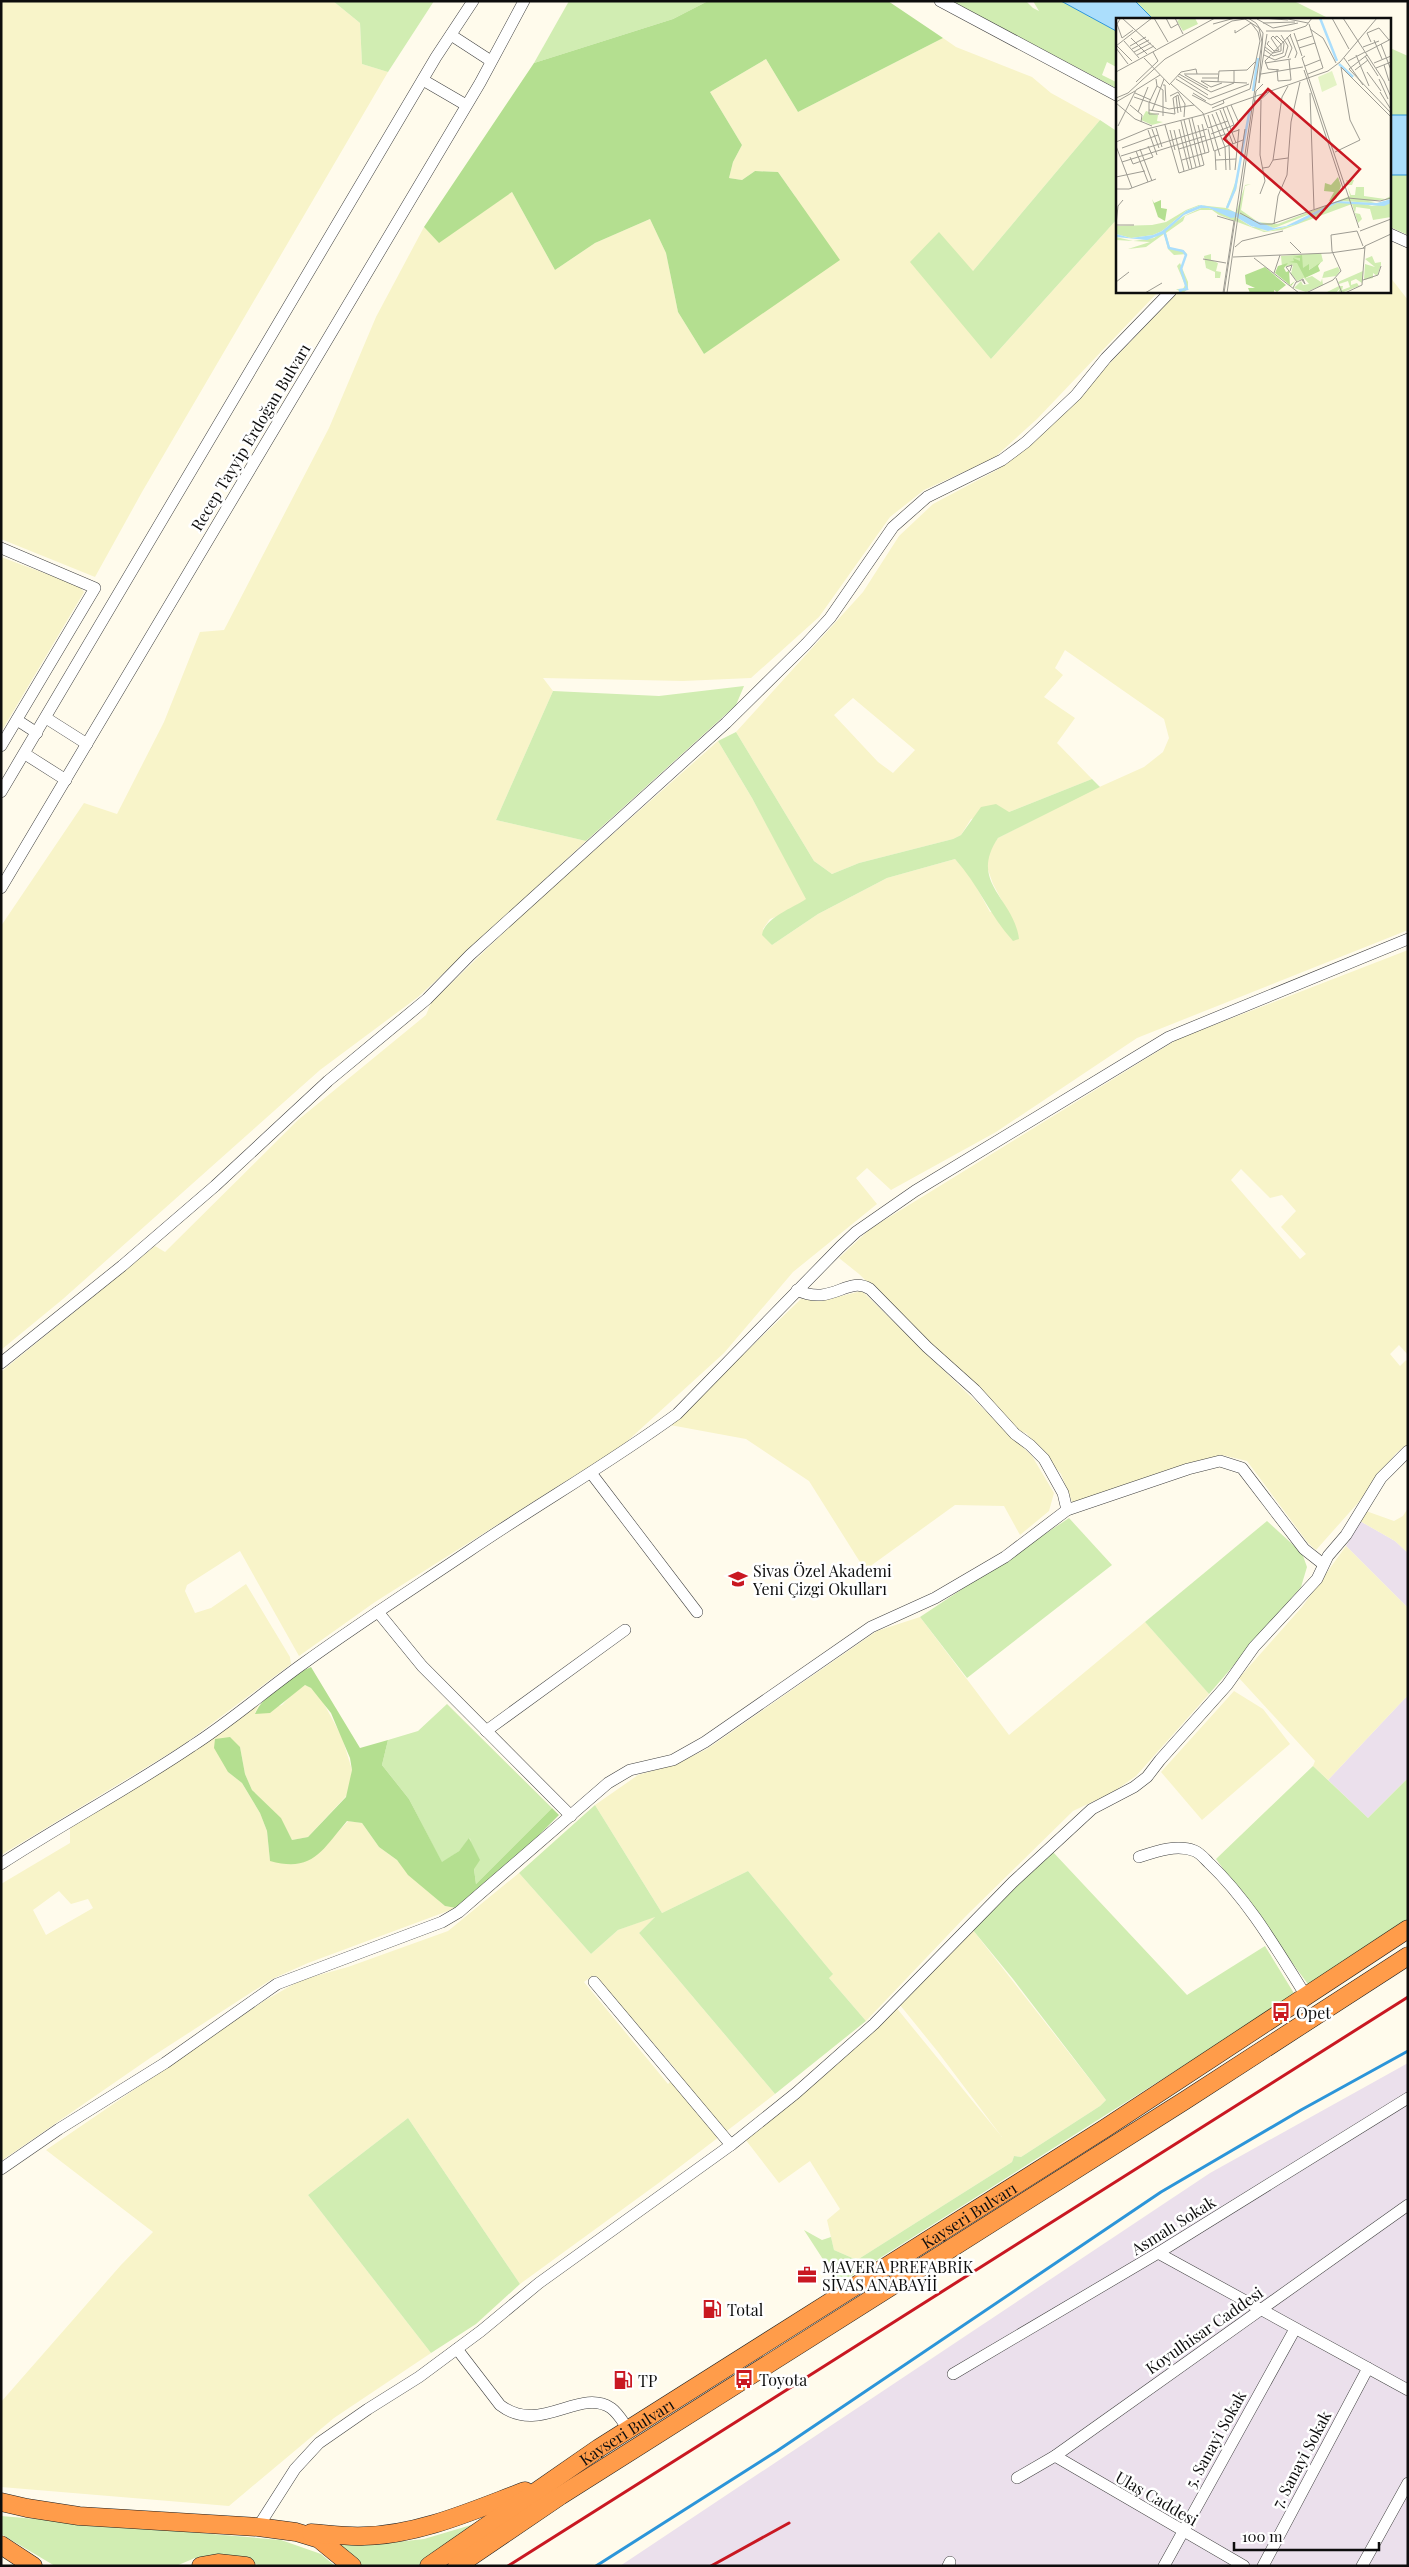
<svg xmlns="http://www.w3.org/2000/svg" width="1409" height="2567" font-family="'Playfair Display',serif">
	<style>
		.industrial { fill: #ebe0ec }
		.farmland { fill: #f8f4c9; fill-rule: evenodd }
		.green { fill: #d1edb2 }
		.forest { fill: #b4df90 }
		.water { fill: #abdefc; stroke: #2c95d9 }
		.lines { fill: none; stroke-linecap: round; stroke-linejoin: round }
		.stream { stroke: #2c95d9; stroke-width: 3 }
		.minor-casing { stroke: #404040; stroke-width: 12 }
		.highway-casing { stroke: #1e1e1e; stroke-width: 19 }
		.minor { stroke: #fff; stroke-width: 11 }
		.highway { stroke: #ff9c4a; stroke-width: 18 }
		.rail { stroke: #c91822; stroke-width: 3 }
		.labels { text-anchor: middle; dominant-baseline: central; stroke-width: 5; stroke-linejoin: round; paint-order: stroke }
		.street-label { font-size: 16px; fill: #0d0d0d; stroke: #fff }
		.poi-label { font-size: 16px; fill: #0d0d0d; stroke: #fff; text-anchor: start }
		.inset-river { fill: none; stroke: #abdefc; stroke-width: 2.5 }
		.inset-road { fill: none; stroke: #9e9c93; stroke-width: 1 }
		.view { fill: #c91822; fill-opacity: 0.15; stroke: #c91822; stroke-width: 2.5 }
		.inset-edge { fill: none; stroke: #0d0d0d; stroke-width: 2.5 }
	</style>
	<rect width="100%" height="100%" fill="#fffbec"/>
	<g class="industrial">
		<polygon points="1360,1521 1395,1541 1408,1553 1408,1608 1346,1546"/>
		<polygon points="1408,1695 1408,1778 1368,1818 1328,1780"/>
		<polygon points="1408,2063 1408,2566 620,2566 1210,2173"/>
	</g>
	<g class="farmland">
		<polygon points="1,1 333,1 360,23 362,64 388,72 142,492 95,577 1,539"/>
		<polygon points="943,38 956,47 1032,77 1051,93 1100,120 973,271 991,359 1118,218 1118,291 1159,291 1037,419 994,458 924,490 890,517 819,617 751,678 683,681 543,678 553,691 496,820 586,841 418,997 320,1070 63,1299 1,1350 1,926 84,803 117,814 164,722 200,632 224,630 329,428 376,317 424,227 439,242 512,192 555,270 595,243 650,219 666,253 678,312 704,354 768,308 795,196 778,172 755,171 742,180 729,178 733,162 742,145 710,92 766,59 798,112"/>
		<path d="M1390,277L1408,300V930L1137,1038L996,1132L891,1190L867,1168L856,1178L877,1204L793,1272L724,1353L623,1445L375,1602L299,1656L240,1551L187,1585L185,1591L195,1613L211,1608L246,1584L290,1657L291,1664L183,1745L1,1855V1372L155,1246L165,1252L298,1120L426,1015L431,1003L525,912L718,741L752,798L807,899L781,915L770,919L763,929L772,945L818,914L887,878L955,859L971,877L990,912H1008L993,884L986,864L988,852L998,838L1086,793L1144,767L1163,752L1169,738L1164,719L1065,650L1055,668L1063,675L1044,697L1075,718L1057,743L1092,779L1009,812L971,819L961,835L953,839L859,863L832,874L814,861L736,732L863,592L899,536L933,504L997,470L1045,431L1179,291H1390ZM853,698L915,750L893,773L878,762L834,715Z"/>
		<polygon points="1,557 79,586 84,592 1,732"/>
		<path d="M1408,950V1355L1399,1345L1390,1354L1400,1366L1406,1360L1408,1362V1444L1396,1453L1357,1504L1316,1550L1308,1543L1247,1461L1222,1455L1073,1504L1061,1474L1026,1433L1017,1431L859,1274L839,1258L870,1229L1178,1039ZM1241,1169L1270,1198L1282,1195L1296,1211L1281,1227L1306,1254L1300,1259L1231,1180Z"/>
		<polygon points="862,1291 1032,1456 1054,1493 1049,1511 1020,1535 1004,1506 955,1505 865,1570 809,1481 746,1439 670,1425 801,1299 820,1301"/>
		<polygon points="1408,1508 1408,1553 1395,1541 1360,1521 1366,1511 1394,1521 1403,1516"/>
		<polygon points="1346,1546 1408,1608 1408,1695 1328,1780 1313,1766 1315,1761 1239,1678 1302,1607"/>
		<polygon points="920,1617 1009,1735 1145,1622 1209,1694 1136,1776 1113,1792 1073,1811 966,1916 866,2021 829,1978 832,1973 748,1871 662,1913 595,1805 638,1775 676,1764 707,1749 877,1631"/>
		<path d="M305,1685L311,1688L323,1702L342,1737L352,1770L349,1793L308,1837L292,1840L280,1818L252,1790L245,1774L240,1747L228,1772L242,1783L260,1813L267,1831L270,1861L337,1833L348,1821L362,1823L379,1847L397,1860L409,1875L445,1906L456,1908L308,1963L272,1979L153,2056L1,2161V1884L70,1843V1827L191,1753L259,1704L255,1713L282,1705L294,1692ZM59,1891L71,1904L88,1899L93,1908L46,1935L33,1910Z"/>
		<polygon points="1234,1691 1263,1709 1290,1744 1202,1820 1161,1772"/>
		<path d="M519,1873L591,1954L618,1930L656,1916L639,1933L775,2094L660,2182L520,2284L408,2118L308,2195L431,2353L334,2418L229,2506L1,2487V2402L121,2265L153,2232L46,2150L264,2001L301,1980L348,1967L448,1931ZM592,1976L612,1995L679,2073L668,2084L584,1982Z"/>
		<polygon points="972,1929 1106,2100 1100,2106 1021,2157 1014,2156 1012,2162 857,2260 834,2250 827,2220 840,2209 810,2161 779,2183 745,2139 895,2006 1002,2137 938,2052 900,2005"/>
	</g>
	<g class="green">
		<polygon points="333,1 434,1 388,72 362,64 360,23"/>
		<polygon points="569,1 708,1 673,19 534,63"/>
		<polygon points="951,1 1026,1 1033,8 1039,11 1033,1 1061,1 1118,32 1118,68 1107,62 1102,75 1118,83 1118,89"/>
		<polygon points="1135,1 1294,1 1330,19 1153,19"/>
		<polygon points="1390,48 1408,56 1408,115 1390,115"/>
		<polygon points="1100,120 1118,132 1118,218 991,359 910,262 939,232 973,271"/>
		<polygon points="1402,174 1408,175 1408,235 1390,227 1390,175"/>
		<polygon points="744,686 736,705 586,841 496,820 553,691 659,696"/>
		<path d="M736,732L814,861L832,874L859,863L953,839L961,835L981,807L996,804L1009,812L1092,779L1100,787L998,838C968,883 1014,898 1019,939L1013,941C990,916 978,884 955,859L887,878L818,914L772,945L762,935C764,918 793,908 806,899L752,798L718,741Z"/>
		<polygon points="1069,1518 1112,1565 967,1678 920,1617"/>
		<polygon points="1267,1521 1302,1553 1307,1567 1301,1587 1209,1694 1145,1622"/>
		<polygon points="447,1704 552,1808 476,1884 470,1838 459,1851 442,1863 409,1799 382,1765 388,1740 418,1731"/>
		<polygon points="1313,1766 1368,1818 1408,1778 1408,1919 1310,1987 1216,1859"/>
		<polygon points="595,1805 662,1913 748,1871 833,1974 829,1978 866,2021 775,2094 639,1933 655,1917 618,1930 591,1954 519,1873"/>
		<polygon points="1053,1852 1187,1995 1265,1946 1295,1995 839,2284 804,2230 822,2240 831,2237 834,2250 857,2260 1012,2162 1014,2156 1021,2157 1100,2106 1106,2100 1013,1979 972,1929"/>
		<polygon points="408,2118 520,2284 476,2324 431,2353 308,2195"/>
		<polygon points="1,2516 281,2540 321,2554 335,2566 262,2566 231,2556 195,2558 176,2566 55,2566 1,2534"/>
		<polygon points="478,2523 417,2566 359,2566 337,2543 379,2544 424,2539"/>
	</g>
	<g class="forest">
		<polygon points="708,1 888,1 943,38 798,112 766,59 710,92 742,145 733,162 729,178 742,180 755,171 778,172 840,260 704,354 678,312 666,253 650,219 595,243 555,270 512,192 439,243 424,227 534,63 673,19"/>
		<path d="M311,1667L360,1748L388,1740L382,1765L409,1799L442,1862L459,1851L469,1838L480,1860L474,1869L476,1884L552,1808L559,1815L519,1855L456,1908L445,1906L408,1875L397,1860L379,1847L362,1823L347,1821C322,1850 313,1873 270,1861L267,1831L260,1813L242,1783L228,1772L214,1748L215,1739L230,1737L240,1747L245,1774L252,1790L281,1818L292,1840L308,1837L346,1797L352,1770L350,1758L331,1713L311,1688L305,1685L270,1713L255,1714C263,1695 292,1675 311,1667Z"/>
	</g>
	<g class="water">
		<polygon points="1061,1 1135,1 1153,19 1118,19 1118,32"/>
		<rect x="1390" y="115" width="18" height="60"/>
	</g>
	<g class="lines">
		<polyline class="stream" points="596,2566 777,2451 1161,2192 1301,2110 1408,2051"/>
		<g class="minor-casing">
			<g id="minor">
				<polyline points="940,1 1118,96"/>
				<polyline points="451,35 491,61"/>
				<polyline points="423,80 466,105"/>
				<polyline points="1390,234 1408,242"/>
				<polyline points="1,548 95,588 1,746"/>
				<polyline points="46,718 87,744"/>
				<polyline points="17,720 37,733"/>
				<polyline points="25,754 66,780"/>
				<polyline points="1,792 436,57 473,1"/>
				<polyline points="1,888 480,83 524,1"/>
				<path d="M797,1290C832,1307 847,1275 870,1289L927,1347L975,1390L1015,1434L1030,1445L1044,1459L1063,1493L1067,1510"/>
				<polyline points="1,1363 122,1266 215,1186 328,1081 427,999 470,955 726,723 806,644 830,618 893,527 927,497 1002,460 1026,442 1076,395 1106,358 1171,291"/>
				<polyline points="591,1473 697,1612"/>
				<polyline points="378,1612 422,1666 571,1816"/>
				<polyline points="486,1731 625,1630"/>
				<path d="M1139,1857C1157,1851 1177,1844 1195,1851C1200,1853 1205,1859 1209,1863C1249,1901 1277,1950 1306,1996"/>
				<path d="M1,1864C64,1823 130,1788 192,1746C231,1721 266,1690 304,1663C358,1624 414,1588 469,1551C538,1504 610,1463 677,1414L840,1247L856,1232L915,1191L1169,1037L1408,939"/>
				<polyline points="594,1982 731,2145"/>
				<polyline points="1,2169 59,2129 165,2063 277,1984 442,1922 459,1912 608,1783 630,1770 673,1760 705,1742 871,1627 935,1598 1005,1557 1067,1510 1188,1469 1220,1461 1242,1468 1304,1549 1323,1564"/>
				<polyline points="1158,2253 1408,2390"/>
				<path d="M457,2349L500,2405C540,2436 579,2387 611,2408C618,2413 623,2422 628,2429"/>
				<polyline points="953,2374 1158,2253 1408,2098"/>
				<polyline points="1055,2456 1244,2566"/>
				<polyline points="1017,2478 1055,2456 1408,2205"/>
				<polyline points="258,2527 295,2469 319,2443 368,2409 419,2377 481,2331 539,2283 731,2145 796,2093 874,2024 1013,1882 1092,1809 1134,1787 1147,1777 1160,1760 1227,1685 1254,1647 1317,1579 1328,1556 1346,1535 1381,1478 1408,1451"/>
				<polyline points="948,2566 950,2562"/>
				<polyline points="1164,2566 1295,2329"/>
				<polyline points="1263,2566 1368,2368"/>
				<polyline points="1362,2566 1408,2483"/>
			</g>
		</g>
		<g class="highway-casing">
			<g id="highway">
				<polyline points="1,2502 27,2508 79,2516 258,2527 296,2532 319,2539 352,2566"/>
				<path d="M311,2533C328,2534 346,2537 364,2536C419,2535 474,2510 525,2491"/>
				<polyline points="1,2545 33,2566"/>
				<polyline points="201,2566 218,2563 246,2566"/>
				<path id="s1" d="M429,2566L599,2448L1104,2129L1408,1929"/>
				<polyline points="457,2566 560,2496 1184,2101 1408,1956"/>
			</g>
		</g>
		<use href="#minor" class="minor"/>
		<use href="#highway" class="highway"/>
		<g class="rail">
			<polyline points="508,2566 1408,1997"/>
			<polyline points="711,2566 789,2523"/>
		</g>
	</g>
	<defs>
		<g id="school-bare" transform="scale(1.5)"><path d="M0-5L7-2L0 1L-7-2ZM-4 1L0 2.5L4 1V4Q0 6-4 4Z" fill="#c91822" stroke="#fff" stroke-width="2.5" paint-order="stroke"/></g>
		<g id="bus-bare" transform="scale(1.5)"><path d="M-5-6H5V4H4V6H2V4H-2V6H-4V4H-5ZM-3.5-4V0h7V-4ZM-3.5 1.2v1.5H-2V1.2ZM2 1.2v1.5H3.5V1.2Z" fill="#c91822" stroke="#fff" stroke-width="2.5" paint-order="stroke"/></g>
		<g id="office-bare" transform="scale(1.5)"><path d="M-6-3h4V-5.5h4V-3h4V5H-6ZM-1-4.5V-3h2v-1.5ZM-6 0V1H6V0Z" fill="#c91822" stroke="#fff" stroke-width="2.5" paint-order="stroke"/></g>
		<g id="fuel-bare" transform="scale(1.5)"><path d="M-5.5-6h7V0h2V4h1.3V-2.5L3-4.5l.8-.8L6-3V5H2.5V1h-1V6h-7ZM-4.2-4.7v3.2H.2V-4.7Z" fill="#c91822" stroke="#fff" stroke-width="2.5" paint-order="stroke"/></g>
	</defs>
	<g fill-rule="evenodd">
		<use href="#school-bare" x="738" y="1579"/>
		<use href="#bus-bare" x="1281" y="2012"/>
		<use href="#office-bare" x="807" y="2275"/>
		<use href="#fuel-bare" x="712" y="2309"/>
		<use href="#bus-bare" x="744" y="2379"/>
		<use href="#fuel-bare" x="623" y="2380"/>
	</g>
	<g class="labels">
		<g class="street-label">
			<text transform="translate(250 437) rotate(-59)">Recep Tayyip Erdoğan Bulvarı</text>
			<text stroke="none"><textPath href="#s1" startOffset="644">Kayseri Bulvarı</textPath></text>
			<text transform="translate(1173 2225) rotate(-32)">Asmalı Sokak</text>
			<text transform="translate(1204 2330) rotate(-35)">Koyulhisar Caddesi</text>
			<text stroke="none"><textPath href="#s1" startOffset="239">Kayseri Bulvarı</textPath></text>
			<text transform="translate(1215 2439) rotate(-61)">5. Sanayi Sokak</text>
			<text transform="translate(1301 2459) rotate(-62)">7. Sanayi Sokak</text>
			<text transform="translate(1157 2498) rotate(30)">Ulaş Caddesi</text>
		</g>
		<g class="poi-label">
			<text x="753" y="1570">Sivas Özel Akademi<tspan x="753" dy="18">Yeni Çizgi Okulları</tspan></text>
			<text x="1296" y="2012">Opet</text>
			<text x="822" y="2266">MAVERA PREFABRİK<tspan x="822" dy="18">SİVAS ANABAYİİ</tspan></text>
			<text x="727" y="2309">Total</text>
			<text x="759" y="2379">Toyota</text>
			<text x="638" y="2380">TP</text>
		</g>
	</g>
	<g transform="translate(1116 18)">
		<rect width="275" height="275" fill="#fffbec"/>
		<path d="M66,0H79L82,6L67,13L61,3ZM30,93L42,97L41,103L47,104L36,107L25,102ZM123,154L120,172L111,190L120,195L129,167L135,166L129,168L125,192L142,204L162,206L234,178L230,162H238L236,167H231L235,177H239L240,169H248V178L269,181L275,178V181L252,183L259,184L255,185L227,183L158,210L85,187L70,193L46,213L37,217L15,220L0,216V202L1,208L36,207L50,204L70,192L83,187L110,190ZM241,184L256,188L275,185V199L257,202L254,191L240,189L239,195L244,196L246,201L242,205L236,186L166,212L148,214L103,197L96,192H84L69,198L67,203L50,215L54,230L67,232L71,236L58,237L52,231L48,216L30,229L12,231L34,224L0,222V219L17,223L38,220L68,198L85,190H93L120,199L136,209H145L152,211L143,212L153,213L177,207L221,185ZM205,235L207,243L188,255L190,260L196,258L205,264L208,254L222,249L224,253L220,258L206,260L207,267L190,274L178,270L185,263L187,267L193,266L188,260L181,263L175,256L177,247L166,249L165,238ZM95,236V242L102,245L100,253L105,254L104,260H99V254L90,250L88,238ZM256,238L259,245L265,244V247L261,258L257,255V260L248,262L249,246L259,249L249,241ZM64,245L72,264V271L67,275L60,271H67L69,267L61,248ZM247,253L246,265L240,261L235,263V267L241,265L243,268L225,275H222L224,270L220,275H209L223,268H227L226,272L234,269L232,263L223,266L222,264Z" fill="#d1edb2"/>
		<path d="M222,159L225,168L220,181L213,183L218,174L208,173L209,165L215,167ZM36,181L38,185L45,182V190L51,191L49,203L42,199ZM186,237L187,250L193,246V252L205,244L202,248L204,253L189,260L181,245L173,244L178,243L177,240L184,243V240L177,239ZM172,245L168,250L170,254L173,253L174,267L179,263L175,268L159,255L162,248ZM149,249L170,267L161,274L158,272V275H134L132,270H139L130,266L129,257Z" fill="#b4df90"/>
		<path d="M216,53L221,67L206,74L202,59Z" fill="#e4f3c5"/>
		<path d="M275,181V185L268,188L221,185L181,206L152,213L136,208L140,211L120,199L115,200L93,190H85L68,197L47,216L31,222L0,219V216L15,220L37,217L46,213L70,193L85,187L116,193L158,210L170,208L221,183L261,185Z" fill="#abdefc"/>
		<path class="inset-river" d="M204,0L221,43M223,46L237,59M137,73L142,40M111,190L119,171L134,91M48,213L53,230L67,233L70,237L65,251L71,271L64,272L65,275"/>
		<path class="inset-road" d="M6,0L40,31M38,0L52,24M50,0L55,10L62,6M59,0L67,16M132,0L140,5L147,15M146,0L172,2M216,0L233,31M227,0L268,63L275,79M4,1L1,6L6,20L17,12M141,1L157,10L182,5M172,1L192,5M147,5L179,4M97,6L119,0M194,11L207,20L220,45M119,12V15L135,5M258,12L263,10L273,22M150,13H175L190,8L196,0M147,15L143,65L151,16M178,15L186,38M174,17L181,35L179,40M171,19L176,30L172,40M15,20L31,36M258,22L266,41M8,23L23,40M153,23L151,26L158,33L163,32L155,20M181,23L196,18M255,24L251,15L258,12M265,26L275,52M0,27L16,43M0,28L36,0M14,28L30,19M149,29L157,35L165,33V26L157,18L155,20M247,29L263,23M0,30L12,46M183,30L199,25M16,31L33,22M149,32L157,38L167,35L168,25L161,18L158,20M18,34L35,25M250,34L275,21M21,37L38,28M148,37L159,42L169,38L172,28L165,17M240,37L253,68M251,37L233,51L275,95M189,38L186,40L243,210M249,38L262,58M28,40L54,67M228,40L247,67M232,43L249,34M149,45L175,41M258,45L275,38M268,47L273,63M189,48L204,42M225,49L275,99M260,50L275,44M161,51L162,63L175,62L173,42M163,52L152,51L149,43L175,16M188,52L227,170M239,52L252,42M0,54L99,0M251,54L265,73M63,56L95,74L118,65V52M68,56H102M145,56L187,49M192,56L207,50L193,6M69,57L92,70M62,58L92,77M86,60H102M40,61L41,68L47,72V98M60,61L93,81L133,66M263,61L272,81M85,63L131,65M85,63L95,69L106,65M20,64L42,43L37,34M102,64L103,53L131,52L139,44M54,66L65,54L80,51L81,56M55,66L87,95L92,110L112,103M47,67H49L50,84M134,71L144,23L142,14L135,5M264,74L274,90M19,75L35,82M77,75L90,83M194,75L198,191M62,77L65,94M76,77L95,87L134,71M54,78L62,74L69,86L68,99M60,78L62,95M18,79L53,91L78,87M0,80L12,75L49,41L116,3L129,1L143,10L146,24L108,275M138,83H143L154,73M0,84L19,73M0,85L19,101L36,108M33,85V96H43M33,85L41,68M14,87L26,97L25,104M115,87L123,105M96,90L108,85L107,82M107,90L120,125M33,92L59,96L57,80L62,77M104,92L117,126M36,93L48,61M22,94L32,69M100,94L113,127L114,152M96,96L109,129L110,152M92,97L104,138M73,101L84,148M68,102L80,149M65,103L76,151M49,107L63,155L66,154L88,147L76,100M82,107L89,135M2,108L20,72L44,57M40,110L46,129M36,111L43,130M63,111L73,151M92,111L98,133L127,122M32,112L41,137M54,112L59,132M58,112L68,153M95,116L118,107L111,89M0,124L31,111L86,97L212,53L224,44L261,0M0,128L16,170M6,130L42,117M24,131L36,163M63,131L123,112M20,133L32,164M99,133L100,152M219,134L244,122L234,102L225,49M125,137L129,111M5,138L91,111M14,139L17,146L37,139L32,128M66,142L93,134L86,106M100,142L120,141M157,142L172,140M6,144L89,118M147,150L153,149L157,142L166,79L172,68M119,152L123,111M0,159L29,153M0,171H13L40,161M144,176L149,163L144,137L145,82M124,195L144,206H156L232,180L264,183L275,180M101,198L118,203L107,275M158,206L162,178L171,157L175,104L184,64M0,207L2,188L7,182M0,207H18M241,213L247,228M244,213L275,201M174,224L185,235M249,228L275,216M119,229L126,223L167,213M117,239L214,235L249,230M138,240L183,275M87,241L110,245M174,253L176,247L170,249L181,264M158,255L164,237M220,260L226,275M247,262L262,257L265,248M0,264L13,254M177,270L180,264H181L187,261L189,266L186,262M29,275L46,265M111,275L140,73L147,66M190,275L217,262L225,253L216,233L215,217L241,213M229,275L246,267L249,228L247,230"/>
		<path class="view" d="M152,71L244,151L200,201L108,121Z"/>
		<rect width="275" height="275" class="inset-edge"/>
	</g>
	<rect width="1409" height="2567" fill="none" stroke="#0d0d0d" stroke-width="5"/>
	<path d="M1234 2542v8h145v-8" fill="none" stroke="#0d0d0d" stroke-width="2.5"/>
	<text x="1242" y="2542" font-size="15" fill="#0d0d0d" stroke="#ffffff" stroke-width="4" paint-order="stroke">100 m</text>
</svg>
